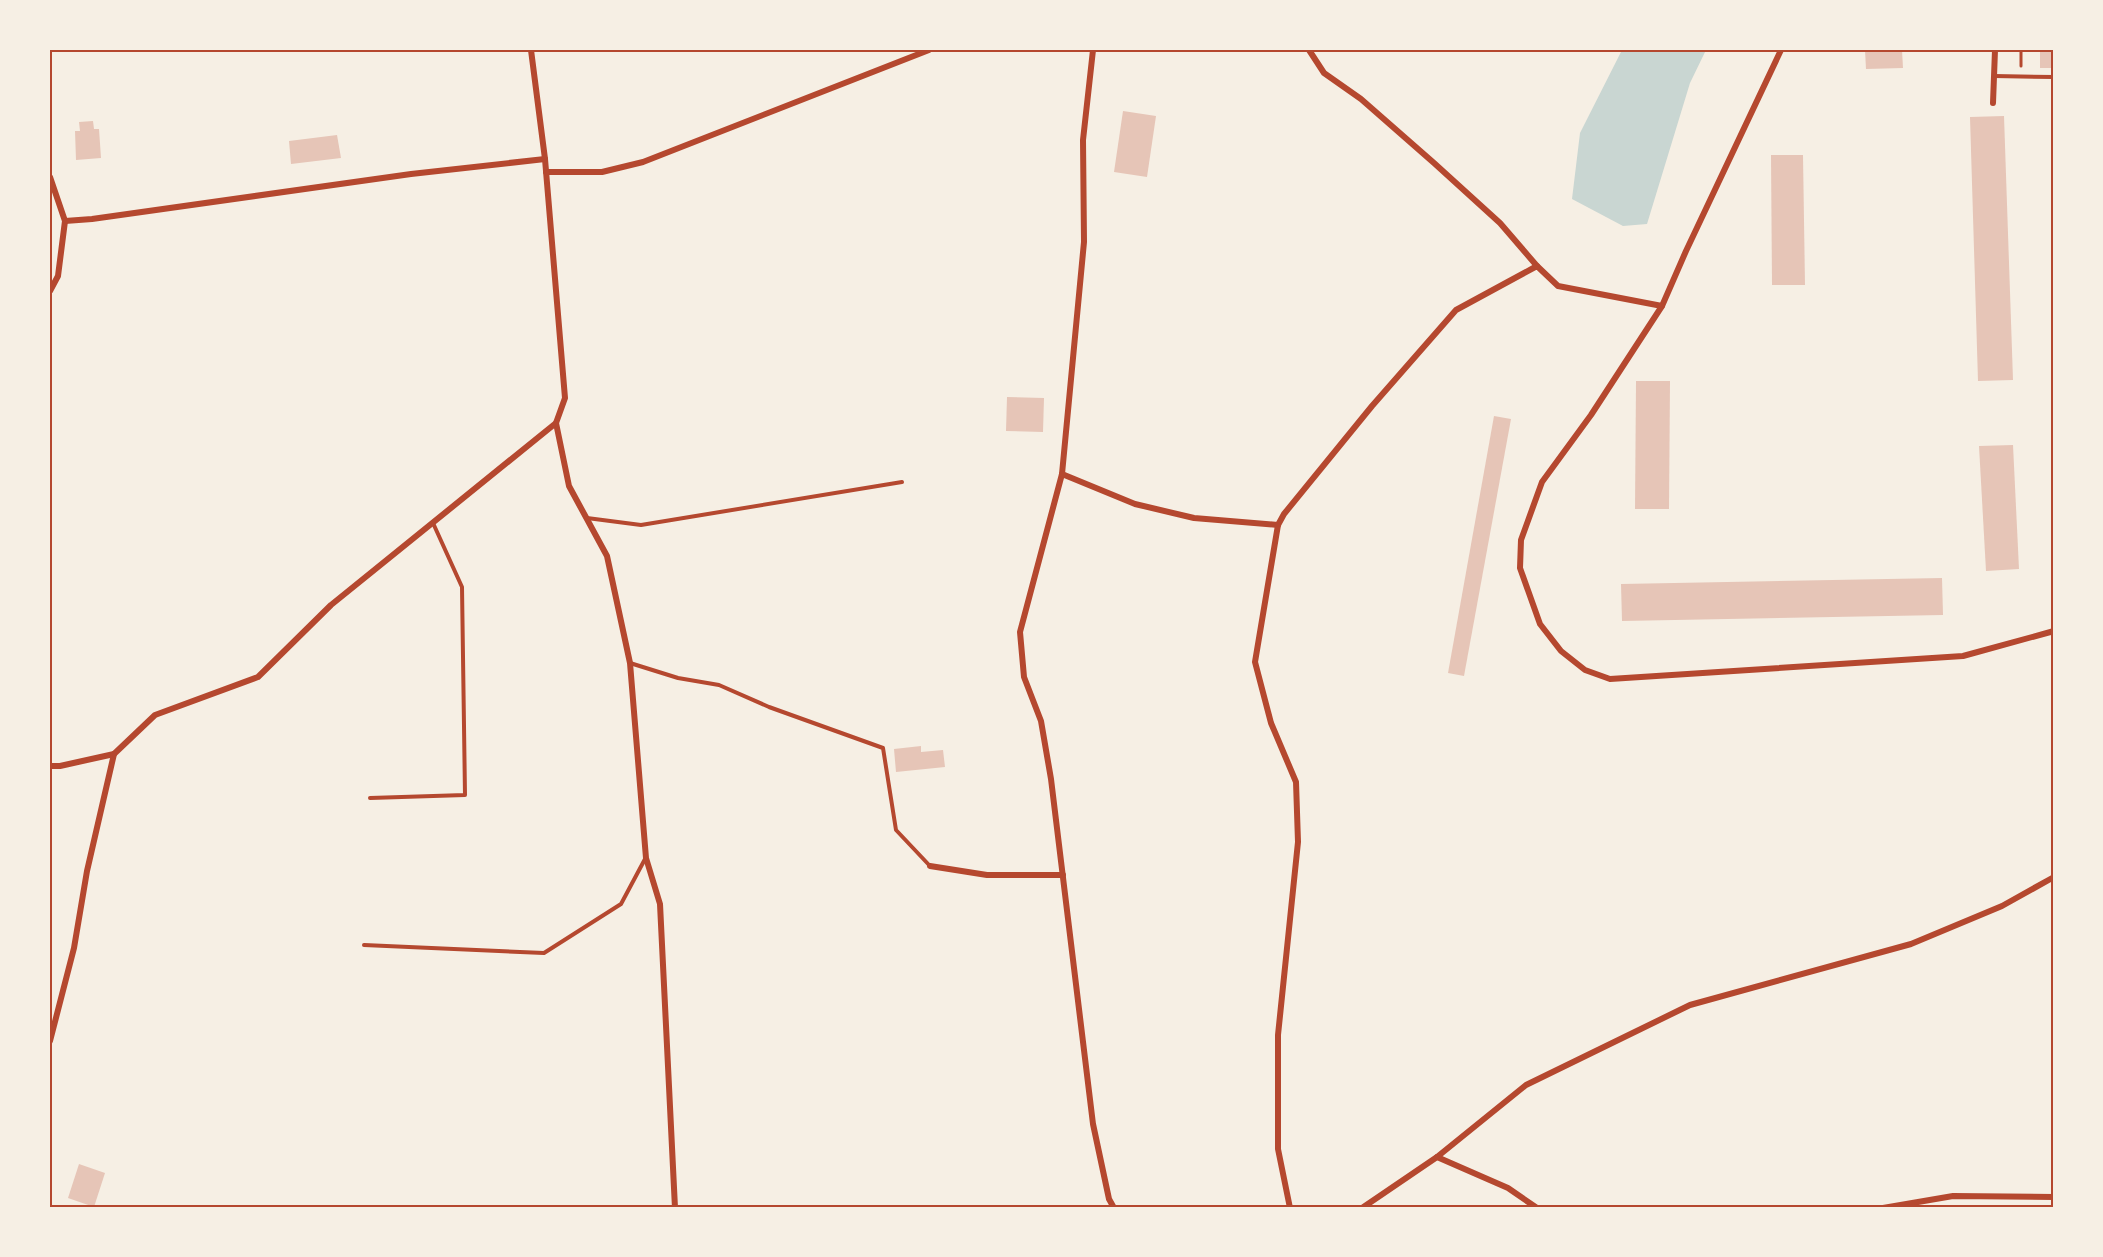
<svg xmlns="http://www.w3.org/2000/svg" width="2103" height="1257" font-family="'Times New Roman',serif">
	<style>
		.water { fill: #c9d6d2 }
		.building { fill: #e6c5b7 }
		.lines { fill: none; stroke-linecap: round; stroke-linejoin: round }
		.path { stroke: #b5482f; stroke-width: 3 }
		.service { stroke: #b5482f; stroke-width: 4 }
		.minor { stroke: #b5482f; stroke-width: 6 }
		.neatline { fill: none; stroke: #b5482f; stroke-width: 2 }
	</style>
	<rect width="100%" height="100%" fill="#f6efe4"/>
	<polygon class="water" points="1622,50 1706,50 1690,83 1647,224 1623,226 1572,199 1580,133"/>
	<g class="building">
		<polygon points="1865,50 1902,50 1903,68 1866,69"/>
		<rect x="2040" y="50" width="14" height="18"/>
		<polygon points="1123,111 1156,116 1147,177 1114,172"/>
		<polygon points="2004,116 2013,380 1978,381 1970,117"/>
		<polygon points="93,121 94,129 99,129 101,158 76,160 75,131 80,131 79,122"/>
		<polygon points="337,135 341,158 291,164 289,141"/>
		<polygon points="1771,155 1803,155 1805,285 1772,285"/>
		<polygon points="1636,381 1670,381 1669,509 1635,509"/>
		<polygon points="1007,397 1044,398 1043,432 1006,431"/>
		<polygon points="1494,416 1511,419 1464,676 1448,673"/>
		<polygon points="2013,445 2019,569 1986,571 1979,446"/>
		<polygon points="1942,578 1943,615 1622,621 1621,584"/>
		<polygon points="921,746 921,752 943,750 945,767 896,772 894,749"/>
		<polygon points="79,1164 105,1173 94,1207 68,1198"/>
	</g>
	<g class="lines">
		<polyline class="path" points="2021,66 2021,50"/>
		<g class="service">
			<polyline points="1994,76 2054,77"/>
			<polyline points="587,518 641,525 902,482"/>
			<polyline points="630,663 678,678 719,685 769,707 883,748 896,830 930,866"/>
			<polyline points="370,798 465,795 462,587 433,523"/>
			<polyline points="364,945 544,953 621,904 645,859"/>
		</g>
		<g class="minor">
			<polyline points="1093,50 1083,140 1084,242 1062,474 1020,632 1024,677 1041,721 1051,779 1093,1124 1109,1199 1114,1208"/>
			<polyline points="1309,50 1324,73 1361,99 1434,163 1500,223 1537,266"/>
			<polyline points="1781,50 1686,251 1662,306 1591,415 1542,482 1521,540 1520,568 1540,624 1561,651 1585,670 1610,679 1963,656 2054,631"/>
			<polyline points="1993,103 1995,50"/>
			<polyline points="546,172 602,172 643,162 929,50"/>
			<polyline points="50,177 65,221 58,276 50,291"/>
			<polyline points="65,221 92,219 411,174 545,159"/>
			<polyline points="556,423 569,486 607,556 630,663 646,858 660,904 675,1208"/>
			<polyline points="1062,474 1135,504 1194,518 1278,525"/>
			<polyline points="50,766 60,766 114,754"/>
			<polyline points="930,866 987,875 1063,875"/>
			<polyline points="50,1041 74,948 87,871 114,754 155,715 258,677 331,605 556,423 565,398 545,159 531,50"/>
			<polyline points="1437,1157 1508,1188 1537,1208"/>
			<polyline points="1290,1208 1278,1149 1278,1035 1298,842 1296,782 1271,723 1255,662 1278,525 1284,514 1372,406 1456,310 1537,266 1558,286 1662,306"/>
			<polyline points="1362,1208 1437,1157 1526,1085 1690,1005 1911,944 2002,906 2054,877"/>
			<polyline points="1883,1208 1953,1196 2054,1197"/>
		</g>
	</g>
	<rect width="2103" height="1257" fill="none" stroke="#f6efe4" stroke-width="102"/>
	<rect x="51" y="51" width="2001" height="1155" class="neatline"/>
</svg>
